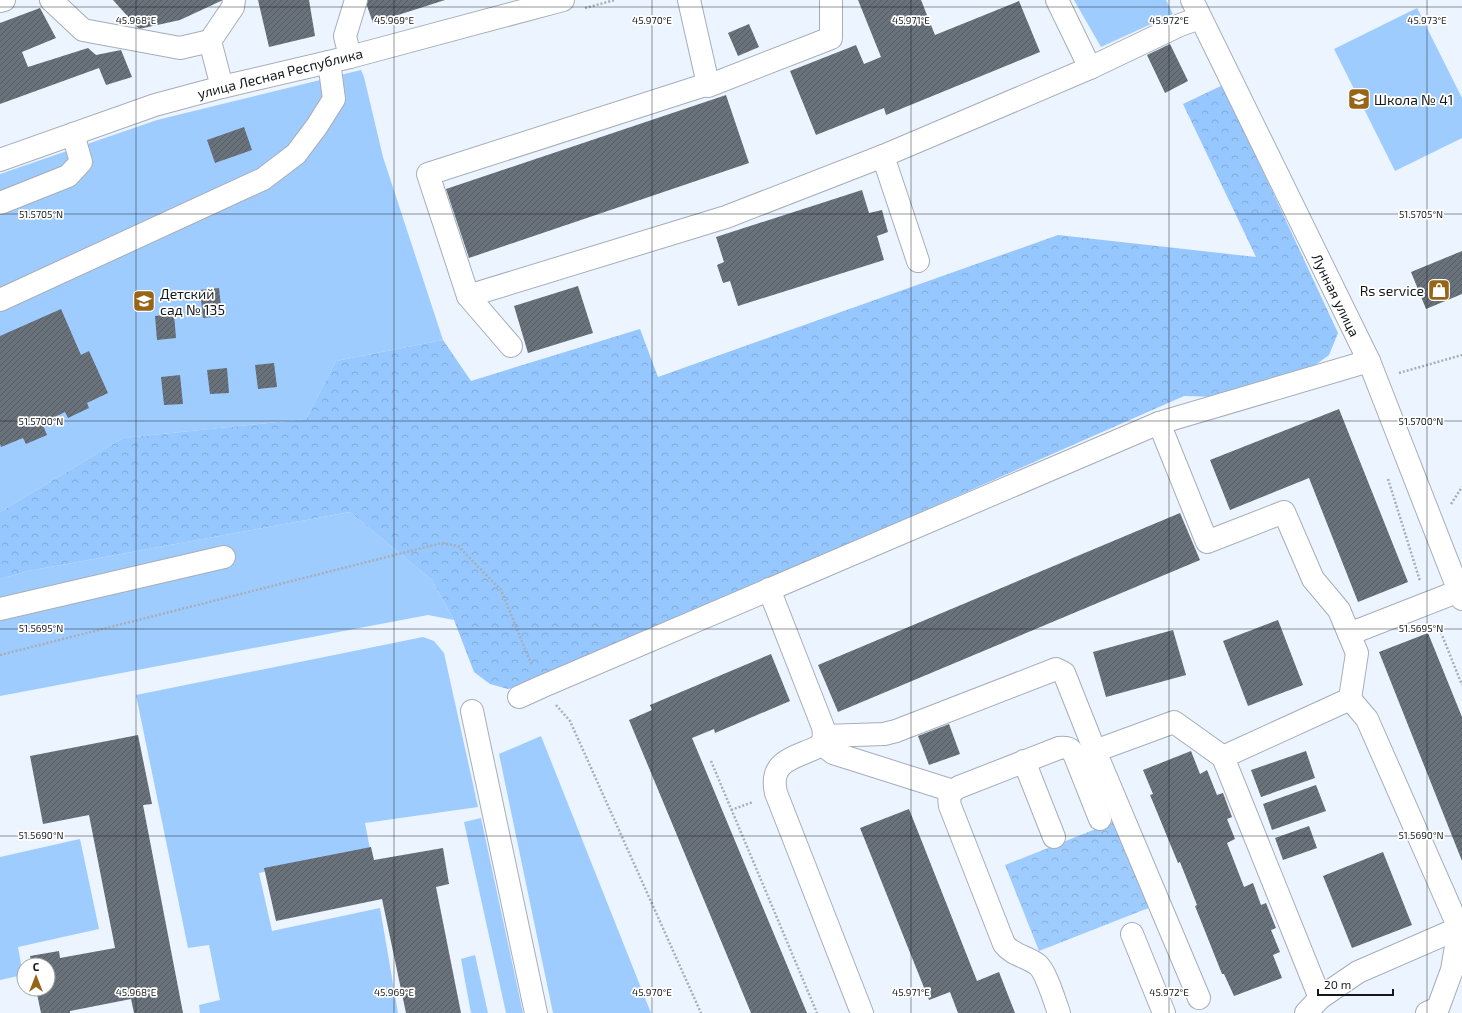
<svg xmlns="http://www.w3.org/2000/svg" width="1462" height="1013" font-family="'Exo 2',sans-serif">
	<style>
		.green { fill: #9fccfe }
		.forest { fill: url(#forest-crowns) }
		.park { fill: url(#park-crowns) }
		.building { fill: url(#building-hatch) }
		.lines { fill: none; stroke-linecap: round; stroke-linejoin: round }
		.minor-casing { stroke: #a6aeb8; stroke-width: 24 }
		.path { stroke: #a7aeb6; stroke-width: 2.5; stroke-dasharray: 2 2; stroke-linecap: butt }
		.minor { stroke: #fff; stroke-width: 22 }
		.ticks { fill: none; stroke: #15181b; stroke-width: 1; stroke-opacity: 0.45 }
		.labels { text-anchor: middle; dominant-baseline: central; stroke-width: 3.5; stroke-linejoin: round; paint-order: stroke }
		.street-label { font-size: 14px; fill: #15181b; stroke: #fff }
		.poi-label { font-size: 14px; fill: #15181b; stroke: #fff; text-anchor: start }
		.ticks-label { font-size: 10px; text-anchor: middle; fill: #15181b; stroke: #fff; stroke-width: 3.5; stroke-linejoin: round; paint-order: stroke }
	</style>
	<defs>
		<pattern id="forest-crowns" width="20" height="18" patternUnits="userSpaceOnUse"><rect width="20" height="18" fill="#96c7fe"/><path d="M2 6a3 3 0 1 1 6 0M12 15a3 3 0 1 1 6 0" fill="none" stroke="#80aad9"/></pattern>
		<pattern id="park-crowns" width="20" height="18" patternUnits="userSpaceOnUse"><rect width="20" height="18" fill="#9fccfe"/><path d="M2 6a3 3 0 1 1 6 0M12 15a3 3 0 1 1 6 0" fill="none" stroke="#88aed9"/></pattern>
		<pattern id="building-hatch" width="6" height="6" patternUnits="userSpaceOnUse"><rect width="6" height="6" fill="#69717a"/><path d="M-1 1l2-2M0 6l6-6M5 7l2-2" fill="none" stroke="#555c63"/></pattern>
	</defs>
	<rect width="100%" height="100%" fill="#ebf4ff"/>
	<g class="green">
		<polygon points="1074,0 1166,0 1173,14 1101,47"/>
		<polygon points="1417,8 1462,98 1462,138 1395,171 1334,49"/>
		<polygon points="361,70 364,77 383,157 443,340 336,361 306,419 123,438 0,512 0,174 157,120"/>
		<polygon points="350,512 432,580 454,620 428,615 0,696 0,579 28,571"/>
		<polygon points="423,637 434,641 444,653 478,807 365,823 370,849 259,873 272,931 380,908 398,1013 200,1013 199,1005 220,1000 209,945 188,948 136,695"/>
		<polygon points="541,736 651,1013 553,1013 499,754"/>
		<polygon points="481,818 523,1013 506,1013 464,822"/>
		<polygon points="80,839 99,929 18,947 23,975 0,980 0,857"/>
		<polygon points="475,955 488,1013 471,1013 461,959"/>
	</g>
	<polygon class="forest" points="1223,85 1338,333 1329,355 1307,371 1220,397 1184,396 531,684 508,689 490,684 474,672 454,620 432,580 350,512 28,571 0,579 0,512 123,438 306,419 336,361 443,340 471,381 640,329 658,377 1058,235 1256,257 1183,104"/>
	<polygon class="park" points="1116,821 1151,907 1039,951 1005,865"/>
	<g class="building">
		<polygon points="113,0 223,0 180,20 139,29"/>
		<polygon points="258,0 309,0 315,36 269,47"/>
		<polygon points="365,0 445,0 373,23"/>
		<polygon points="858,0 921,0 935,35 1019,1 1040,52 886,115 884,108 816,135 790,71 856,45 864,64 881,57"/>
		<polygon points="40,8 56,38 22,52 28,67 88,48 96,55 121,50 132,77 106,85 99,68 0,104 0,23"/>
		<polygon points="749,24 759,47 738,56 728,33"/>
		<polygon points="1170,44 1188,81 1165,93 1147,55"/>
		<polygon points="726,95 749,163 469,258 446,189"/>
		<polygon points="244,127 252,150 215,163 207,140"/>
		<polygon points="862,190 869,213 882,210 888,232 877,236 884,260 738,306 730,281 723,283 717,265 724,262 716,237"/>
		<polygon points="1462,251 1462,294 1426,309 1411,272"/>
		<polygon points="578,286 593,333 528,353 514,306"/>
		<polygon points="219,288 222,316 203,318 200,290"/>
		<polygon points="61,309 81,355 89,351 108,393 87,403 89,408 68,418 65,412 42,423 47,435 26,444 23,438 1,447 0,444 0,336"/>
		<polygon points="174,314 176,338 157,340 155,316"/>
		<polygon points="274,363 277,387 258,389 255,365"/>
		<polygon points="227,368 229,393 210,394 207,370"/>
		<polygon points="180,375 183,404 164,405 161,377"/>
		<polygon points="1339,409 1408,582 1358,602 1309,478 1230,510 1210,460"/>
		<polygon points="1180,513 1200,560 838,712 818,665"/>
		<polygon points="1278,620 1303,685 1248,706 1223,641"/>
		<polygon points="1173,630 1186,675 1106,697 1093,652"/>
		<polygon points="1428,633 1462,717 1462,861 1379,652"/>
		<polygon points="771,654 790,701 715,733 714,729 692,738 807,1013 751,1013 629,720 652,710 650,705"/>
		<polygon points="949,724 960,754 929,765 918,736"/>
		<polygon points="138,735 152,804 143,805 183,1013 134,1013 131,999 70,1011 70,1013 41,1013 36,989 48,989 48,965 32,965 30,956 59,951 60,958 115,948 89,815 43,824 30,756"/>
		<polygon points="1191,751 1200,774 1207,770 1217,795 1223,793 1232,817 1227,819 1235,839 1227,843 1244,887 1253,883 1261,905 1266,903 1276,928 1271,930 1280,952 1273,955 1282,978 1234,996 1224,974 1222,974 1195,906 1197,905 1180,862 1178,863 1150,795 1153,794 1143,770"/>
		<polygon points="1306,751 1315,778 1261,797 1251,770"/>
		<polygon points="1316,785 1326,811 1272,830 1263,804"/>
		<polygon points="909,809 977,981 999,972 1015,1013 958,1013 950,992 929,1000 860,828"/>
		<polygon points="1309,826 1317,848 1283,860 1275,838"/>
		<polygon points="371,847 374,860 443,848 449,884 436,887 461,1013 406,1013 382,899 276,921 264,868"/>
		<polygon points="1383,852 1412,925 1352,948 1323,876"/>
	</g>
	<g class="lines">
		<g class="minor-casing">
			<g id="minor">
				<polyline points="51,0 83,30 180,48 210,41"/>
				<polyline points="1057,0 1090,68 1180,25 1200,18"/>
				<polyline points="1192,0 1369,361 1462,599"/>
				<polyline points="0,1 4,0"/>
				<polyline points="350,57 345,36 356,0"/>
				<polyline points="708,84 708,86 831,38 831,0"/>
				<polyline points="222,87 210,41 233,7 234,0"/>
				<polyline points="883,156 918,261"/>
				<polyline points="0,160 155,105 222,87 350,57 563,0"/>
				<polyline points="0,203 68,176 81,162 73,134"/>
				<polyline points="468,296 726,217 883,156 1090,68"/>
				<polyline points="0,300 263,179 296,154 317,126 334,99 329,62"/>
				<polyline points="511,346 468,296 428,174 708,84 689,0"/>
				<polyline points="1159,423 1207,542 1284,512 1313,579 1339,610 1357,653 1350,699 1367,719 1459,928 1358,972 1320,998 1306,1013"/>
				<path d="M769,589L823,727C824,733 825,740 820,745C817,748 811,750 806,752C785,760 770,767 776,793L862,1013"/>
				<polyline points="0,609 224,557"/>
				<polyline points="1349,634 1459,591"/>
				<polyline points="519,697 541,687 1159,423 1369,361"/>
				<polyline points="472,711 536,1013"/>
				<polyline points="824,736 884,734 896,731 1056,669 1064,673 1095,751"/>
				<polyline points="821,744 833,753 953,791"/>
				<polyline points="1223,757 1350,699"/>
				<polyline points="1024,761 1054,837"/>
				<polyline points="1132,934 1164,1013"/>
				<polyline points="1199,998 1095,751 1174,722 1223,757 1320,998"/>
				<path d="M1059,1013C1055,1002 1046,972 1038,965C1027,956 1013,956 1004,944L950,806C948,796 950,792 959,787L1059,748C1067,747 1071,748 1075,756L1100,819"/>
				<polyline points="1427,1013 1438,1008 1452,970 1459,928 1462,926"/>
			</g>
		</g>
		<g class="path">
			<polyline points="585,8 615,0"/>
			<polyline points="1399,373 1462,355"/>
			<polyline points="1388,479 1420,581"/>
			<polyline points="1451,504 1462,487"/>
			<polyline points="1438,625 1462,685"/>
			<polyline points="0,655 442,543 458,546 501,590 532,666"/>
			<polyline points="556,705 570,721 701,1013"/>
			<polyline points="711,761 817,1013"/>
			<polyline points="731,810 753,802"/>
		</g>
		<use href="#minor" class="minor"/>
	</g>
	<path class="ticks" d="M136,0V1013M394,0V1013M652,0V1013M911,0V1013M1169,0V1013M1427,0V1013M0,7H1462M0,214H1462M0,421H1462M0,629H1462M0,836H1462"/>
	<defs>
		<g id="school-square" transform="scale(1.15)"><rect x="-9" y="-9" width="18" height="18" rx="4" fill="#976518" stroke="#fff"/><path d="M0-5L7-2L0 1L-7-2ZM-4 1L0 2.5L4 1V4Q0 6-4 4Z" fill="#fff"/></g>
		<g id="shop-square" transform="scale(1.15)"><rect x="-9" y="-9" width="18" height="18" rx="4" fill="#976518" stroke="#fff"/><path d="M-5-2.5h2.3a2.7 3.5 0 0 1 5.4 0H5L5.5 6h-11ZM-1.5-2.5h3a1.5 2.3 0 0 0-3 0Z" fill="#fff"/></g>
	</defs>
	<g fill-rule="evenodd">
		<use href="#school-square" x="1359" y="99"/>
		<use href="#shop-square" x="1439" y="290"/>
		<use href="#school-square" x="144" y="301"/>
	</g>
	<g class="labels">
		<g class="street-label">
			<text transform="translate(280 73) rotate(-14)">улица Лесная Республика</text>
			<text transform="translate(1336 295) rotate(64)">Лунная улица</text>
		</g>
		<g class="poi-label">
			<text x="1374" y="99">Школа № 41</text>
			<text x="1424" y="290" text-anchor="end">Rs service</text>
			<text x="160" y="293">Детский<tspan x="160" dy="16">сад № 135</tspan></text>
		</g>
	</g>
	<g class="ticks-label">
		<text x="136" y="24">45.968°E</text>
		<text x="394" y="24">45.969°E</text>
		<text x="652" y="24">45.970°E</text>
		<text x="911" y="24">45.971°E</text>
		<text x="1169" y="24">45.972°E</text>
		<text x="1427" y="24">45.973°E</text>
		<text x="41" y="218">51.5705°N</text>
		<text x="1421" y="218">51.5705°N</text>
		<text x="41" y="425">51.5700°N</text>
		<text x="1421" y="425">51.5700°N</text>
		<text x="41" y="632">51.5695°N</text>
		<text x="1421" y="632">51.5695°N</text>
		<text x="41" y="839">51.5690°N</text>
		<text x="1421" y="839">51.5690°N</text>
		<text x="136" y="996">45.968°E</text>
		<text x="394" y="996">45.969°E</text>
		<text x="652" y="996">45.970°E</text>
		<text x="911" y="996">45.971°E</text>
		<text x="1169" y="996">45.972°E</text>
	</g>
	<g transform="translate(36 977)"><circle r="19" fill="#ffffff" stroke="#a1a3a4"/>
	<path d="M0-3L7 15L0 10L-7 15Z" fill="#976518"/>
	<text y="-6" font-size="11" font-weight="bold" text-anchor="middle" fill="#15181b">С</text>
	</g>
	<path d="M1318 989v6h75v-6" fill="none" stroke="#15181b" stroke-width="2"/>
	<text x="1324" y="989" font-size="12" fill="#15181b" stroke="#ffffff" stroke-width="3" paint-order="stroke">20 m</text>
</svg>
